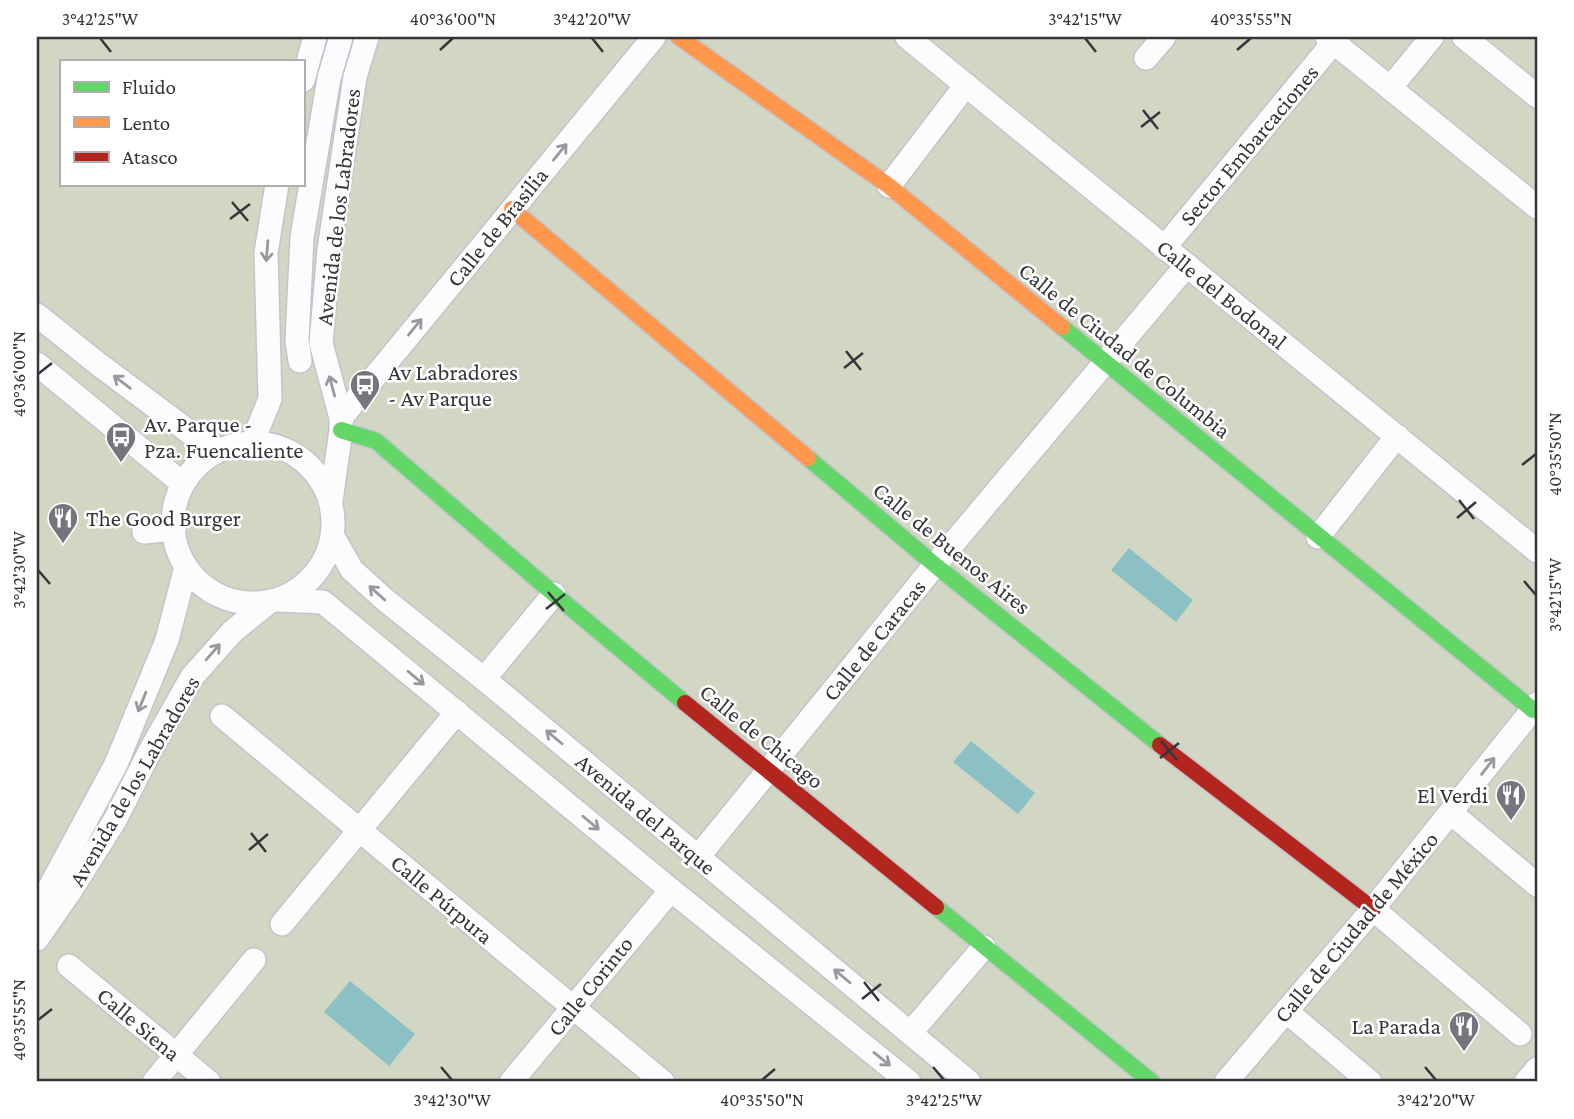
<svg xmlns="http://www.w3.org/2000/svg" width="1574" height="1119" font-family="'Crimson Pro',serif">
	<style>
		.green { fill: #d2d7c4; fill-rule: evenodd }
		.water { fill: #8bc0c5 }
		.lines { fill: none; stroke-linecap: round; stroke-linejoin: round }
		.street-casing { stroke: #c4c3cb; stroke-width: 26 }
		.fast-casing { stroke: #c4c3cb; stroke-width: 19 }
		.slow-casing { stroke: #c4c3cb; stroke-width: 19 }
		.jam-casing { stroke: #c4c3cb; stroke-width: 19 }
		.street { stroke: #fcfcfe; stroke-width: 23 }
		.fast { stroke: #63d668; stroke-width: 16 }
		.slow { stroke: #ff974d; stroke-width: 16 }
		.jam { stroke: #b3261e; stroke-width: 16 }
		.oneway { stroke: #99989d }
		.ticks { fill: none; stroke: #36353c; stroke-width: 2.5 }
		.labels { text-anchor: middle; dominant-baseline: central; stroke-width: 5; stroke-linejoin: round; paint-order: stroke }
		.street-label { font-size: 23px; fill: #36353c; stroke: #fff }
		.poi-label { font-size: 23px; fill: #36353c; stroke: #fff; text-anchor: start }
		.neatline { fill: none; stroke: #36353c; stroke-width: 2.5 }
		.ticks-label { font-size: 18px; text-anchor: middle; fill: #36353c }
	</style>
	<rect width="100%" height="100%" fill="#eceaf5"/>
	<path class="green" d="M37,37H1537V1082H37ZM61,61H303V184H61Z"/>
	<g class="water">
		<polygon points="1129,548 1193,600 1176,622 1111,570"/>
		<polygon points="971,741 1035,793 1018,814 953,762"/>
		<polygon points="350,981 415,1034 389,1066 324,1012"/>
	</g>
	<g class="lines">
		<g class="street-casing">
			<g id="street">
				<polyline points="907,37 1537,551"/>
				<polyline points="1327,37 1537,207"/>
				<polyline points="1464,37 1537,96"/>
				<polyline points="1146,58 1164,37"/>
				<polyline points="303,80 315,37"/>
				<polyline points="1390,88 1432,37"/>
				<polyline points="889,186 966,85"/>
				<polyline points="1164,248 1338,37"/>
				<polyline points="37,315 97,363 216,452"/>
				<polyline points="300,361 297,341 302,237 329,78 341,37"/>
				<polyline points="37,364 183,484"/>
				<polyline points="341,418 654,37"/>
				<polyline points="252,443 270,399 266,253 277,184"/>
				<circle cx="253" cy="523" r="80"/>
				<polyline points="331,501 341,430 341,418 321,343 329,250 343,156 355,77 367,37"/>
				<polyline points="144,532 174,529"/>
				<polyline points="333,537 352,570 384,599 484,679 969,1082"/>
				<polyline points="1318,537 1397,436"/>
				<polyline points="277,600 323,602 671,890 909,1082"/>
				<polyline points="484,679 554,594"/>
				<polyline points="222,716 663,1082"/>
				<polyline points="1451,813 1537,885"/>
				<polyline points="698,857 935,565 1187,265"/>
				<polyline points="37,904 50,887 116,764 167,640 186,567"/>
				<polyline points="1373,909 1520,1034"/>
				<polyline points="282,924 457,712"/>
				<polyline points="37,939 69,893 115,820 150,751 192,677 232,632 270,601"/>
				<polyline points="69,966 209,1082"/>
				<polyline points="1286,1011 1370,1082"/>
				<polyline points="911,1032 984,947"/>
				<polyline points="154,1082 254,960"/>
				<polyline points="511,1082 671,890"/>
				<polyline points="1226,1082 1373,909 1537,704"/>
				<polyline points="1526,1082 1537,1069"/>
			</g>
		</g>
		<g class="fast-casing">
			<g id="fast">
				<polyline points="1062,327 1533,710"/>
				<polyline points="341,430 376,441 554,594 685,703"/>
				<polyline points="808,458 935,565 1160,745"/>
				<polyline points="936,907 1152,1082"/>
			</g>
		</g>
		<g class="slow-casing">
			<g id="slow">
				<polyline points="679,37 889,186 1062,327"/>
				<polyline points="512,209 808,458"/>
			</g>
		</g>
		<g class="jam-casing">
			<g id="jam">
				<polyline points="685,703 936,907"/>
				<polyline points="1160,745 1373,909"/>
			</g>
		</g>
		<use href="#street" class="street"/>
		<use href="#fast" class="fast"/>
		<use href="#slow" class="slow"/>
		<use href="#jam" class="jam"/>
	</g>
	<defs><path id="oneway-shaft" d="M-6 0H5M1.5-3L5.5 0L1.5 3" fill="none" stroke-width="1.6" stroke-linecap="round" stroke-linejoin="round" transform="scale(1.75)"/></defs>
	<g class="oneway">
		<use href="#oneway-shaft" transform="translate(560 152) rotate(-51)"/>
		<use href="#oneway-shaft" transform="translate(267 251) rotate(95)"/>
		<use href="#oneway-shaft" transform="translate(415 327) rotate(-51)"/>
		<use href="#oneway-shaft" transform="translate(122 382) rotate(-143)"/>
		<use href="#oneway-shaft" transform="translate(332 386) rotate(-105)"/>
		<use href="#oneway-shaft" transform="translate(377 593) rotate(-138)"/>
		<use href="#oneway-shaft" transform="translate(213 652) rotate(-49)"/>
		<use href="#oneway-shaft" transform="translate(416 678) rotate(40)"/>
		<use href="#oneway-shaft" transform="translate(142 702) rotate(112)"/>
		<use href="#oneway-shaft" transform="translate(554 737) rotate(-140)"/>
		<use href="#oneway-shaft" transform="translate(1488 766) rotate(-52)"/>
		<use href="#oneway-shaft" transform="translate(591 823) rotate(40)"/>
		<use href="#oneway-shaft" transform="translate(842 976) rotate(-140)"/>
		<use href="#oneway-shaft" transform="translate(882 1059) rotate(39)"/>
	</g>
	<path class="ticks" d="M100,38L111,52M592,38L603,52M1085,38L1096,52M440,50L453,38M1237,50L1251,38M1143,110L1158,129M1141,127L1160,112M232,202L248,221M230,219L250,204M846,351L861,370M844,368L863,353M38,374L52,363M1522,465L1536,454M1459,500L1474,519M1457,518L1476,502M38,570L50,584M1524,581L1536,595M548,592L564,611M546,609L565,594M1161,741L1177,760M1160,758L1179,743M251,833L266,852M249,850L268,834M864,982L879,1001M862,999L881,984M38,1020L52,1009M441,1067L452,1080M933,1067L944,1080M1425,1067L1436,1080M762,1080L775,1069"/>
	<defs>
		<g id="bus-pin" transform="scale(1.575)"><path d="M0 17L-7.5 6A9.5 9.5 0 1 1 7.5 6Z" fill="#76747d" stroke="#fff"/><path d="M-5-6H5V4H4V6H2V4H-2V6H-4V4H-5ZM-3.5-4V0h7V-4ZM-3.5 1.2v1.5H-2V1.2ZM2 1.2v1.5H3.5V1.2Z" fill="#fff"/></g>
		<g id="restaurant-pin" transform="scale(1.575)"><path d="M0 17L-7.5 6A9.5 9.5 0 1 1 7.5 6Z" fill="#76747d" stroke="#fff"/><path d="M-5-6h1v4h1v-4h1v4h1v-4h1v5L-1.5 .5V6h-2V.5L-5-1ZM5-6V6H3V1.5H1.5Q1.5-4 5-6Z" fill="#fff"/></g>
	</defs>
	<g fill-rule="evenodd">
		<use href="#bus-pin" x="365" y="385"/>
		<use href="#bus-pin" x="121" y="437"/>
		<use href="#restaurant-pin" x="63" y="518"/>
		<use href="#restaurant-pin" x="1511" y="795"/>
		<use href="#restaurant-pin" x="1464" y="1026"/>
	</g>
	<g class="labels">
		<g class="street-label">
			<text transform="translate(1249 145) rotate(-50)">Sector Embarcaciones</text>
			<text transform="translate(338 207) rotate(-83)">Avenida de los Labradores</text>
			<text transform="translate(497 227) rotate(-51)">Calle de Brasilia</text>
			<text transform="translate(1222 294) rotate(39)">Calle del Bodonal</text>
			<text transform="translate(1125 350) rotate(39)">Calle de Ciudad de Columbia</text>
			<text transform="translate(952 548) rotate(39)">Calle de Buenos Aires</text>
			<text transform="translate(874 640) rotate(-51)">Calle de Caracas</text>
			<text transform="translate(762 736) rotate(39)">Calle de Chicago</text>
			<text transform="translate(134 781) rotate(-60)">Avenida de los Labradores</text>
			<text transform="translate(646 814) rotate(40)">Avenida del Parque</text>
			<text transform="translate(442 899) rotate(40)">Calle Púrpura</text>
			<text transform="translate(1356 927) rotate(-50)">Calle de Ciudad de México</text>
			<text transform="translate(590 986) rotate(-51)">Calle Corinto</text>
			<text transform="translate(139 1024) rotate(40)">Calle Siena</text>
		</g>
		<g class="poi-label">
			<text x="388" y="372">Av Labradores<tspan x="388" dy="26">- Av Parque</tspan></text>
			<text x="144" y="424">Av. Parque -<tspan x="144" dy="26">Pza. Fuencaliente</tspan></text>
			<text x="86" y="518">The Good Burger</text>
			<text x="1488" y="795" text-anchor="end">El Verdi</text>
			<text x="1441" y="1026" text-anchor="end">La Parada</text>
		</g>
	</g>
	<rect width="1574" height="1119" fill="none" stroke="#ffffff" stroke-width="77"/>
	<rect x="60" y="60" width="245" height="126" fill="#ffffff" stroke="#afaeb1" stroke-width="2"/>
	<rect x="74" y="82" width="35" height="10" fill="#63d668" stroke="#afaeb1" stroke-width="2"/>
	<text x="122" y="94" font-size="21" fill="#36353c">Fluido</text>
	<rect x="74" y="117" width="35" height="10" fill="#ff974d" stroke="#afaeb1" stroke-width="2"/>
	<text x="122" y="130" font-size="21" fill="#36353c">Lento</text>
	<rect x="74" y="152" width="35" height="10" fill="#b3261e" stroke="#afaeb1" stroke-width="2"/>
	<text x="122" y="164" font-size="21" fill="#36353c">Atasco</text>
	<rect x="38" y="38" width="1498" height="1042" class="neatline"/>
	<g class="ticks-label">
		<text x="100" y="25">3°42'25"W</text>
		<text x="453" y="25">40°36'00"N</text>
		<text x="592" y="25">3°42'20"W</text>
		<text x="1085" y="25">3°42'15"W</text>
		<text x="1251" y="25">40°35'55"N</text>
		<text transform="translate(19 374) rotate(-90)" y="6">40°36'00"N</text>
		<text transform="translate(1555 454) rotate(-90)" y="6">40°35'50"N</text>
		<text transform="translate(19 570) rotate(-90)" y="6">3°42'30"W</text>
		<text transform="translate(1555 595) rotate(-90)" y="6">3°42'15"W</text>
		<text transform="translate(19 1020) rotate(-90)" y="6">40°35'55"N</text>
		<text x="452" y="1106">3°42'30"W</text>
		<text x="762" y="1106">40°35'50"N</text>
		<text x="944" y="1106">3°42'25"W</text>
		<text x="1436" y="1106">3°42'20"W</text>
	</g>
</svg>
